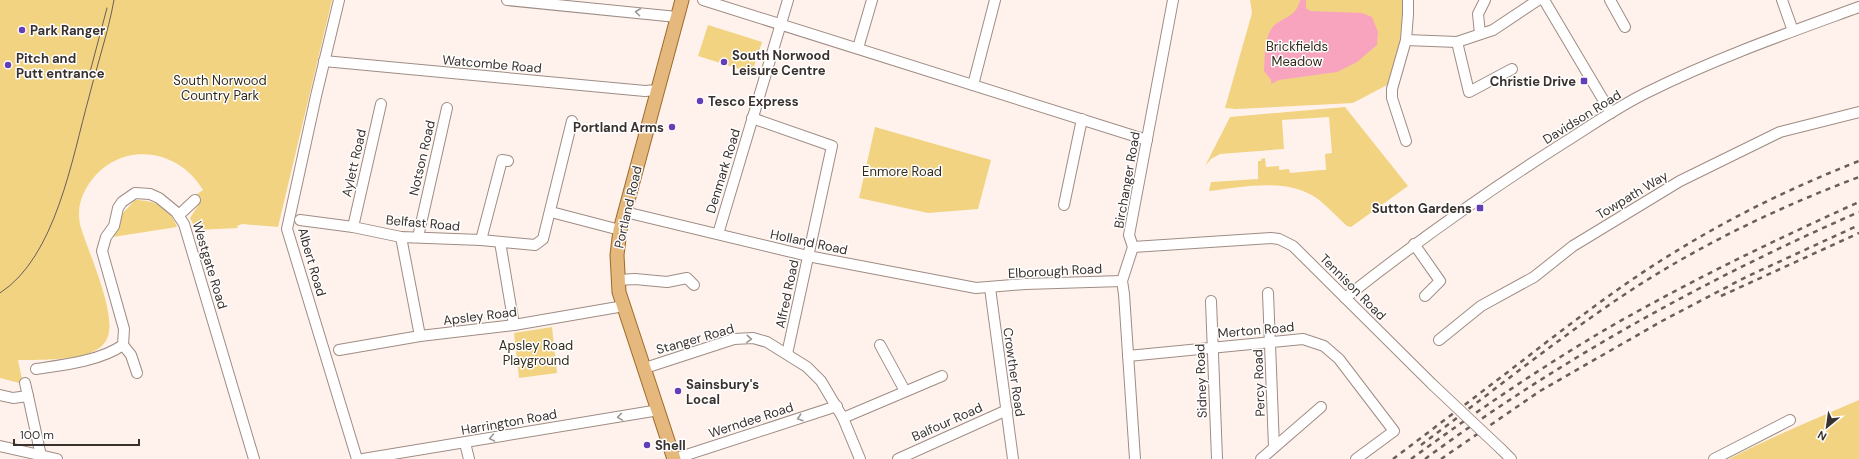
<svg xmlns="http://www.w3.org/2000/svg" width="1859" height="459" font-family="'DM Sans',sans-serif">
	<style>
		.green { fill: #f2d382 }
		.water { fill: #f8a4be }
		.lines { fill: none; stroke-linecap: round; stroke-linejoin: round }
		.minor-casing { stroke: #9f8c84; stroke-width: 12 }
		.major-casing { stroke: #9e6a2a; stroke-width: 15 }
		.minor { stroke: #fff; stroke-width: 10 }
		.major { stroke: #e5b87e; stroke-width: 13 }
		.tram { stroke: #685e5b; stroke-width: 1 }
		.rail { stroke: #685e5b; stroke-width: 2.5; stroke-dasharray: 5 5; stroke-linecap: butt }
		.minor-bridge-casing { stroke: #9f8c84; stroke-width: 12; stroke-linecap: butt }
		.minor-bridge { stroke: #fff; stroke-width: 10 }
		.oneway { stroke: #9c9896 }
		.poi-dot { fill: #643eb7; stroke: #fff; stroke-width: 1.5 }
		.labels { text-anchor: middle; dominant-baseline: central; stroke-width: 3; stroke-linejoin: round; paint-order: stroke }
		.poi-label { font-size: 13px; font-weight: bold; fill: #39312e; stroke: #fff; text-anchor: start }
		.park-label { font-size: 13px; fill: #322b19; stroke: #fff }
		.street-label { font-size: 13px; fill: #39312e; stroke: #fff }
	</style>
	<rect width="100%" height="100%" fill="#fff2ec"/>
	<g class="green">
		<path d="M0,0H332L278,227L242,224L237,226L238,228L196,230L190,218L199,204L193,197L203,190C176,145 115,141 87,187C79,200 77,214 81,228C89,253 116,313 108,336C105,346 97,350 88,354C71,360 37,360 18,360L23,384L0,378Z"/>
		<polygon points="1250,0 1412,0 1389,84 1353,103 1236,109 1225,108 1252,13"/>
		<polygon points="708,25 762,42 752,73 698,56"/>
		<path d="M1345,107L1408,186L1351,227L1347,226C1338,218 1328,207 1318,199C1287,177 1244,187 1209,191L1211,182L1258,179V161H1261V159L1265,158L1266,167L1279,166V170L1289,169L1290,173L1322,170H1326L1325,154L1332,153L1329,117L1282,120L1284,149L1220,154L1211,159L1205,166L1230,117Z"/>
		<polygon points="875,127 991,160 978,209 928,213 859,198"/>
		<path d="M135,200C156,200 170,208 177,227L113,237L118,230L122,214Z"/>
		<polygon points="552,327 557,373 519,378 514,333"/>
		<path d="M1859,400V459H1729C1771,437 1815,419 1859,400Z"/>
	</g>
	<path class="water" d="M1300,0H1306V8L1310,11L1362,13L1372,17L1378,32L1377,45L1357,62L1337,72L1279,80L1271,84V80L1264,71C1265,59 1264,38 1272,28C1280,17 1296,19 1300,0Z"/>
	<g class="lines">
		<g class="minor-casing">
			<g id="minor">
				<polyline points="339,0 316,96 287,229 357,459"/>
				<polyline points="507,0 677,17"/>
				<polyline points="703,0 1147,140"/>
				<polyline points="1408,0 1408,14 1406,40 1457,42 1493,30 1538,0"/>
				<polyline points="1544,0 1611,113"/>
				<polyline points="1610,0 1625,27"/>
				<polyline points="1782,0 1793,31"/>
				<polyline points="1480,34 1478,14 1485,0"/>
				<polyline points="1406,40 1392,89 1392,98 1406,141"/>
				<polyline points="1457,42 1469,92 1512,69"/>
				<polyline points="858,48 872,0"/>
				<polyline points="324,61 645,91 657,90"/>
				<polyline points="973,85 995,0"/>
				<polyline points="752,118 832,146 787,354"/>
				<polyline points="1064,205 1082,119"/>
				<polyline points="551,212 620,230"/>
				<polyline points="625,212 808,256 976,288 1025,284 1122,281"/>
				<polyline points="179,215 195,200"/>
				<polyline points="300,220 353,227 401,237 481,240 535,245 543,239 572,121"/>
				<polyline points="353,227 381,104"/>
				<polyline points="718,234 788,0"/>
				<polyline points="401,237 420,336"/>
				<polyline points="418,237 447,108"/>
				<polyline points="481,240 502,160 508,161"/>
				<polyline points="500,242 514,325"/>
				<polyline points="1414,244 1440,281 1425,296"/>
				<polyline points="1133,247 1271,238 1279,239 1293,246 1433,385"/>
				<polyline points="618,280 635,279 667,282 687,278 694,285"/>
				<polyline points="990,288 1013,459"/>
				<polyline points="1268,293 1274,447"/>
				<path d="M1345,298C1416,242 1489,190 1565,142C1592,125 1619,106 1648,92C1716,58 1788,33 1859,7"/>
				<polyline points="1211,301 1217,459"/>
				<polyline points="1439,340 1481,306 1534,277 1573,246 1680,181 1780,132 1859,112"/>
				<polyline points="123,345 131,355 137,373"/>
				<polyline points="880,345 905,391"/>
				<polyline points="339,350 420,336 514,325 624,306"/>
				<polyline points="1128,356 1303,339 1324,346 1339,359 1394,431 1356,459"/>
				<polyline points="645,368 734,339 753,338 767,342 807,367 821,381 843,418 860,459"/>
				<path d="M36,369C64,365 100,361 123,345L124,329L102,251L106,237L114,226L118,208L122,202L135,193L150,194L159,198L176,212L184,224L254,459"/>
				<polyline points="25,383 28,396"/>
				<polyline points="0,395 13,398 28,396 41,456"/>
				<polyline points="843,418 942,376"/>
				<polyline points="465,443 469,459"/>
				<polyline points="0,446 57,459"/>
				<polyline points="1501,449 1511,459"/>
				<polyline points="363,459 659,410"/>
				<polyline points="674,459 837,406"/>
				<polyline points="898,459 1007,410"/>
				<polyline points="1135,459 1124,294 1122,281 1133,247 1129,235 1173,0"/>
				<polyline points="1261,459 1321,407"/>
				<polyline points="1714,459 1790,420"/>
			</g>
		</g>
		<g class="major-casing">
			<polyline id="major" points="674,459 619,292 617,255 620,230 682,0"/>
		</g>
		<use href="#minor" class="minor"/>
		<use href="#major" class="major"/>
		<g class="tram">
			<polyline points="90,72 107,8"/>
			<path d="M0,293C56,257 72,158 89,97C97,65 108,33 114,0"/>
		</g>
		<g class="rail">
			<polyline points="1721,296 1859,233"/>
			<path d="M1421,445C1492,392 1562,335 1636,287C1706,242 1782,206 1859,177"/>
			<path d="M1393,459C1443,421 1494,383 1544,344C1589,310 1634,276 1683,247C1739,213 1798,185 1859,161"/>
			<path d="M1411,459C1477,411 1544,365 1615,324C1694,279 1777,239 1859,202"/>
			<path d="M1425,459C1559,360 1706,279 1859,212"/>
			<polyline points="1441,459 1540,391 1662,321 1746,277 1859,225"/>
		</g>
		<g class="minor-bridge-casing">
			<polyline id="minor-bridge" points="1433,385 1501,449"/>
		</g>
		<use href="#minor-bridge" class="minor-bridge"/>
	</g>
	<defs><path id="oneway-chevron" d="M-2-3.5L2.5 0L-2 3.5" fill="none" stroke-width="1.6" stroke-linecap="round" stroke-linejoin="round"/></defs>
	<g class="oneway">
		<use href="#oneway-chevron" transform="translate(638 12) rotate(-173)"/>
		<use href="#oneway-chevron" transform="translate(749 339) rotate(4)"/>
		<use href="#oneway-chevron" transform="translate(620 417) rotate(171)"/>
		<use href="#oneway-chevron" transform="translate(800 418) rotate(162)"/>
		<use href="#oneway-chevron" transform="translate(492 438) rotate(170)"/>
	</g>
	<g class="poi-dot">
		<circle cx="22" cy="30" r="4"/>
		<circle cx="724" cy="62" r="4"/>
		<circle cx="8" cy="65" r="4"/>
		<rect x="1580" y="77" width="8" height="8" rx="2"/>
		<circle cx="700" cy="101" r="4"/>
		<circle cx="672" cy="127" r="4"/>
		<rect x="1476" y="204" width="8" height="8" rx="2"/>
		<circle cx="678" cy="391" r="4"/>
		<circle cx="647" cy="445" r="4"/>
	</g>
	<g class="labels">
		<g class="poi-label">
			<text x="30" y="30">Park Ranger</text>
			<text x="732" y="55">South Norwood<tspan x="732" dy="15">Leisure Centre</tspan></text>
			<text x="16" y="58">Pitch and<tspan x="16" dy="15">Putt entrance</tspan></text>
			<text x="1576" y="81" text-anchor="end">Christie Drive</text>
			<text x="708" y="101">Tesco Express</text>
			<text x="664" y="127" text-anchor="end">Portland Arms</text>
			<text x="1472" y="208" text-anchor="end">Sutton Gardens</text>
			<text x="686" y="384">Sainsbury's<tspan x="686" dy="15">Local</tspan></text>
			<text x="655" y="445">Shell</text>
		</g>
		<g class="park-label">
			<text x="1297" y="46">Brickfields<tspan x="1297" dy="15">Meadow</tspan></text>
			<text x="220" y="80">South Norwood<tspan x="220" dy="15">Country Park</tspan></text>
			<text x="902" y="171">Enmore Road</text>
			<text x="536" y="345">Apsley Road<tspan x="536" dy="15">Playground</tspan></text>
		</g>
		<g class="street-label">
			<text transform="translate(492 64) rotate(5)">Watcombe Road</text>
			<text transform="translate(1582 117) rotate(-32)">Davidson Road</text>
			<text transform="translate(422 158) rotate(-77)">Notson Road</text>
			<text transform="translate(354 163) rotate(-77)">Aylett Road</text>
			<text transform="translate(723 171) rotate(-73)">Denmark Road</text>
			<text transform="translate(1127 180) rotate(-80)">Birchanger Road</text>
			<text transform="translate(1632 195) rotate(-31)">Towpath Way</text>
			<text transform="translate(628 207) rotate(-77)">Portland Road</text>
			<text transform="translate(423 223) rotate(5)">Belfast Road</text>
			<text transform="translate(809 242) rotate(12)">Holland Road</text>
			<text transform="translate(312 262) rotate(74)">Albert Road</text>
			<text transform="translate(210 265) rotate(73)">Westgate Road</text>
			<text transform="translate(1055 271) rotate(-3)">Elborough Road</text>
			<text transform="translate(1353 287) rotate(45)">Tennison Road</text>
			<text transform="translate(787 294) rotate(-78)">Alfred Road</text>
			<text transform="translate(480 316) rotate(-7)">Apsley Road</text>
			<text transform="translate(1256 330) rotate(-5)">Merton Road</text>
			<text transform="translate(695 339) rotate(-16)">Stanger Road</text>
			<text transform="translate(1014 372) rotate(82)">Crowther Road</text>
			<text transform="translate(1201 381) rotate(-92)">Sidney Road</text>
			<text transform="translate(1259 383) rotate(-92)">Percy Road</text>
			<text transform="translate(751 420) rotate(-18)">Werndee Road</text>
			<text transform="translate(509 422) rotate(-10)">Harrington Road</text>
			<text transform="translate(947 422) rotate(-24)">Balfour Road</text>
		</g>
	</g>
	<g transform="translate(1827 427) rotate(209)" stroke="#ffffff" stroke-width="3" paint-order="stroke">
	<path d="M0-3L7 15L0 10L-7 15Z" fill="#39312e"/>
	<text y="-6" font-size="11" font-weight="bold" text-anchor="middle" fill="#39312e">N</text>
	</g>
	<path d="M14 439v6h125v-6" fill="none" stroke="#39312e" stroke-width="2"/>
	<text x="20" y="439" font-size="12" fill="#39312e" stroke="#ffffff" stroke-width="3" paint-order="stroke">100 m</text>
</svg>
